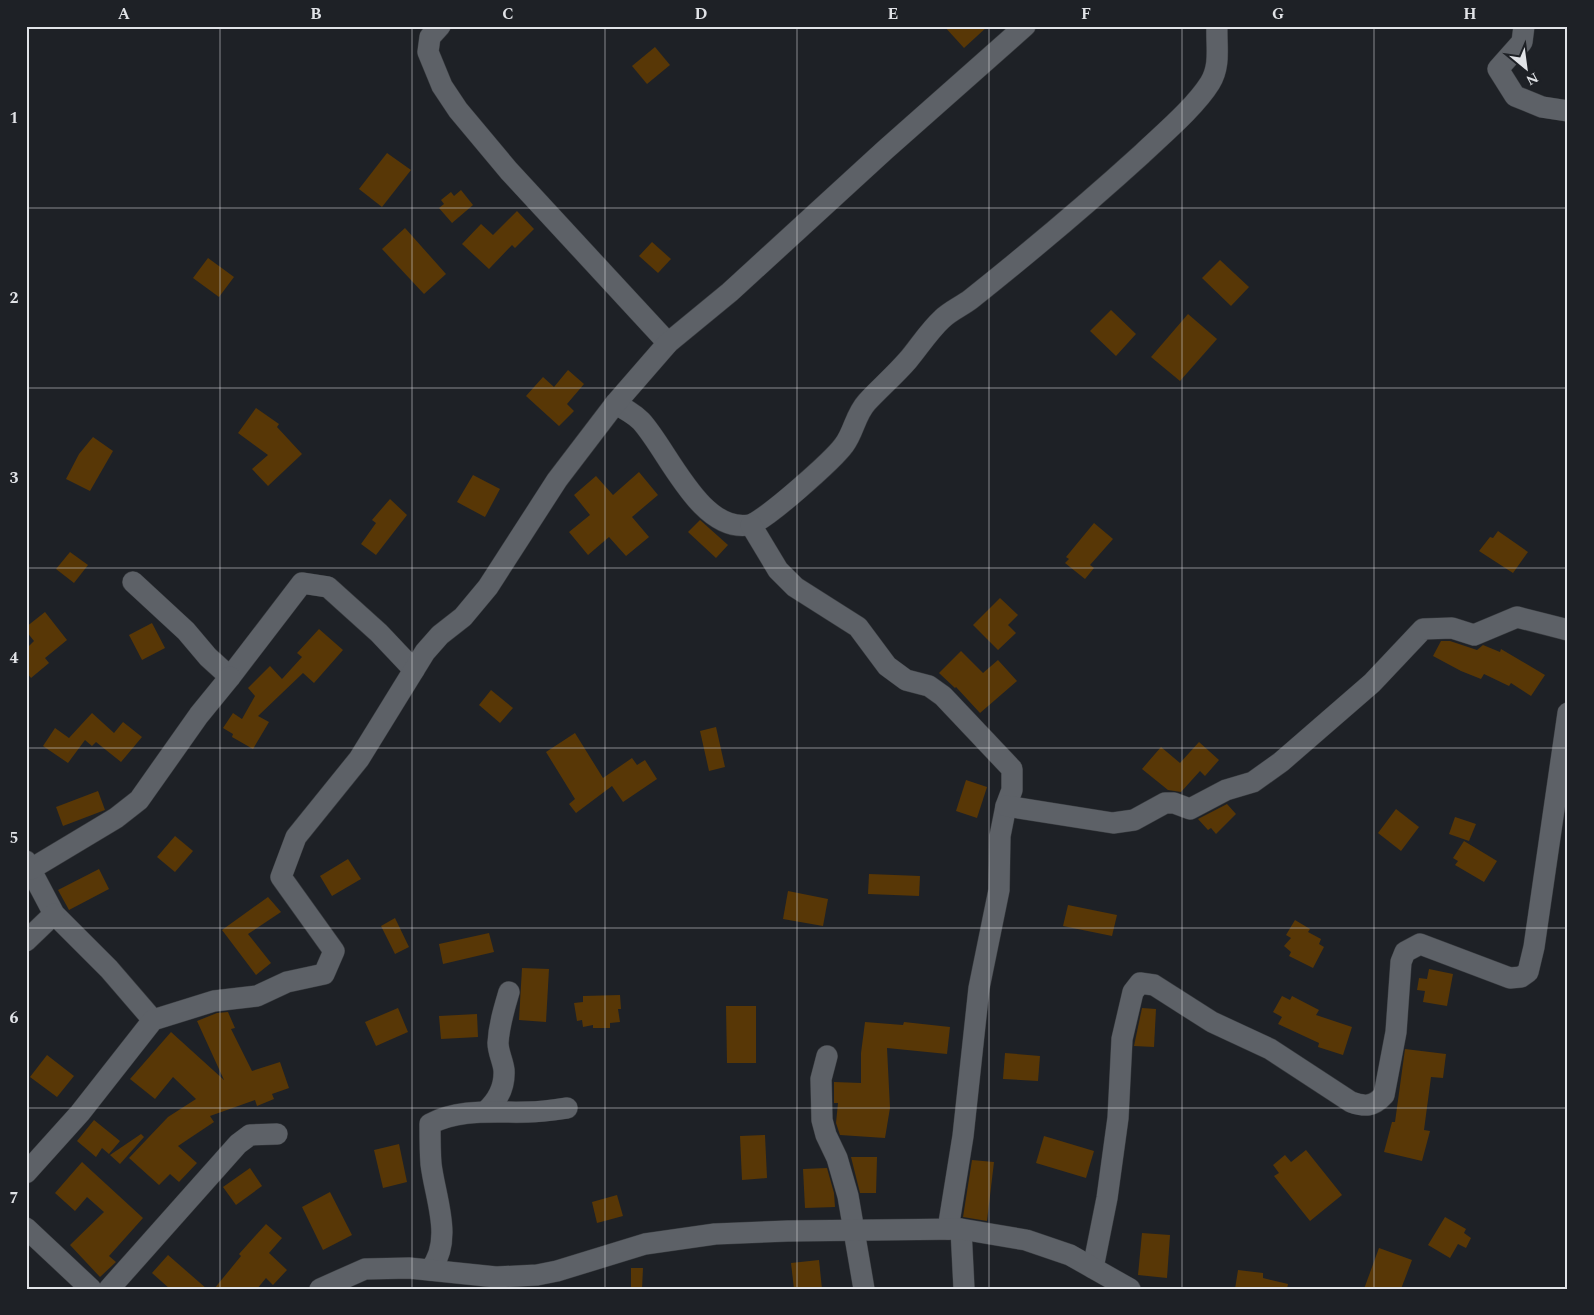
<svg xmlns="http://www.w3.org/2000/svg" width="1594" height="1315" font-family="Spectral,serif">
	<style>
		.building { fill: #583706 }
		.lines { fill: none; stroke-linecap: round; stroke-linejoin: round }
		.minor-casing { stroke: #383b3f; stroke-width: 22 }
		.minor { stroke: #5d6167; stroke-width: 21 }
		.grid { fill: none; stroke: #e1e3e7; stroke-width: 1; stroke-opacity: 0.55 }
		.neatline { fill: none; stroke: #e1e3e7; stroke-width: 2 }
		.grid-label { font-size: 16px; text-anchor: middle; font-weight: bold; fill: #e1e3e7 }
	</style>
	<rect width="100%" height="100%" fill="#1e2126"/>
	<g class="building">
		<polygon points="944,26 988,26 964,48"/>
		<polygon points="655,47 670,65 647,84 632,66"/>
		<polygon points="387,153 411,170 382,207 359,189"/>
		<polygon points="461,190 473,205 452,223 439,208 444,204 441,200 451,192 454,196"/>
		<polygon points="517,211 534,229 515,248 512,245 489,269 462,244 481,224 493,235"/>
		<polygon points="405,228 446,274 424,294 382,249"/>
		<polygon points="652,242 671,259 658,273 639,256"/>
		<polygon points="208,258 234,277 219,297 193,278"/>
		<polygon points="1220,260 1249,287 1231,306 1202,278"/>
		<polygon points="1111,310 1136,334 1116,356 1090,331"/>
		<polygon points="1188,314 1217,339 1180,381 1151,357"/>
		<polygon points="568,370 584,384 567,404 574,411 559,426 526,396 543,377 554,387"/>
		<polygon points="256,408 279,424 277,427 302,454 268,486 252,469 268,455 238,433"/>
		<polygon points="93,437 113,451 90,491 66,479 79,454"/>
		<polygon points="639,472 658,495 632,517 649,537 626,556 609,537 588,555 569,532 590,515 574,495 596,476 613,495"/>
		<polygon points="473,475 500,489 485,517 457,502"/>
		<polygon points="390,499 407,515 376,555 361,544 376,523 372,520"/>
		<polygon points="700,520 728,545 716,558 688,532"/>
		<polygon points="1094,523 1113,539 1090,565 1094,568 1085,579 1065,563 1069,559 1066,557"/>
		<polygon points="1498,531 1528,552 1513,573 1479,551 1490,537 1493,538"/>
		<polygon points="70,552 88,565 74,583 56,569"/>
		<polygon points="1000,598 1018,615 1008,625 1016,633 998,650 973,625"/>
		<polygon points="45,612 67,640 45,658 49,663 31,678 26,672 26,649 34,641 26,631 26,627"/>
		<polygon points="152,623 165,648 142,660 129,635"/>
		<polygon points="319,629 343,650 314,683 303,673 258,716 269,722 253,749 232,737 233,734 223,728 233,713 242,719 255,696 248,688 270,666 282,679 302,657 297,653"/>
		<polygon points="1441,641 1450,641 1477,650 1483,645 1500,652 1501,649 1545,675 1531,696 1511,683 1509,686 1484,674 1481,679 1461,671 1433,656"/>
		<polygon points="961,651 983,673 998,660 1017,681 980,713 956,687 955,688 939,673"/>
		<polygon points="491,690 513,708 500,723 479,705"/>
		<polygon points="92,713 114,733 123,722 142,737 121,762 96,742 92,746 85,740 68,763 43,746 55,728 69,738"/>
		<polygon points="716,727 725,767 709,771 700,731"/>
		<polygon points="575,733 603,778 632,758 637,765 645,760 657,779 623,802 612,786 576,813 569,804 575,799 546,752"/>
		<polygon points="1199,742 1219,760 1205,776 1200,771 1181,792 1168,790 1142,769 1161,747 1180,763"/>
		<polygon points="966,780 987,787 977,818 956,811"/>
		<polygon points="98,791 105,810 63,826 56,807"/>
		<polygon points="1227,804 1236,814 1216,834 1211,828 1208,830 1198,819"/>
		<polygon points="1396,809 1419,827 1401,851 1378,833"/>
		<polygon points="1455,817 1476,824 1469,841 1449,834"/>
		<polygon points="175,836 193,851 175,872 157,857"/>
		<polygon points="1464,841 1497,861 1484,882 1455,865 1458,861 1453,858"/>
		<polygon points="348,859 361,879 332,896 320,876"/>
		<polygon points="99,869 109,889 69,910 58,890"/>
		<polygon points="869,874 920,876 919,896 868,894"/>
		<polygon points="788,891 828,899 823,926 783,919"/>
		<polygon points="268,897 281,912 248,934 271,963 256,975 222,930"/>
		<polygon points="1068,905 1117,915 1112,936 1063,926"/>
		<polygon points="395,918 409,947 395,954 381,926"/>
		<polygon points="1295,920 1310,929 1308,932 1321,939 1319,944 1324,947 1313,968 1289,956 1291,952 1284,946 1291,938 1286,935"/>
		<polygon points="489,933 494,952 443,964 439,944"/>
		<polygon points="522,968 549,969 546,1022 519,1020"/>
		<polygon points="1429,969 1453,974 1447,1006 1423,1002 1425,991 1417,990 1419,978 1427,979"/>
		<polygon points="620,995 621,1009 618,1009 620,1022 610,1023 610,1028 593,1028 593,1025 583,1027 582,1020 577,1021 574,1003 583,1002 583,996"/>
		<polygon points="1282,996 1290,1000 1292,996 1319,1010 1316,1015 1352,1027 1343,1055 1318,1047 1319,1043 1278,1024 1282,1017 1273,1012"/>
		<polygon points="726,1006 756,1006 756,1063 727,1063"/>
		<polygon points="398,1008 408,1032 376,1046 365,1022"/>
		<polygon points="1142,1008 1156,1009 1154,1047 1134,1046"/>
		<polygon points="228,1012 235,1028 231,1029 252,1071 280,1062 289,1088 272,1094 274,1099 257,1106 255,1100 210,1116 214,1122 178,1146 197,1163 179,1182 170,1174 159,1185 129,1158 168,1117 196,1099 173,1077 155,1099 130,1079 171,1032 224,1080 197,1021 217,1013"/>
		<polygon points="477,1014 478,1037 441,1039 439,1016"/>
		<polygon points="865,1022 903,1025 904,1022 950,1027 947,1054 887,1048 890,1108 885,1138 840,1135 836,1123 838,1103 834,1103 834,1082 861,1083 861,1053"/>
		<polygon points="1405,1049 1446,1054 1443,1078 1431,1077 1424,1130 1430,1131 1422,1161 1384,1152 1392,1122 1395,1122"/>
		<polygon points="1005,1053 1040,1056 1038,1081 1003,1079"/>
		<polygon points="47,1055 74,1076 57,1097 30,1077"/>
		<polygon points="94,1120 120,1141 109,1154 102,1148 96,1157 77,1141"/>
		<polygon points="141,1134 144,1137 120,1164 110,1155"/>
		<polygon points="765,1135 767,1178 742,1180 740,1136"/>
		<polygon points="1044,1136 1094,1151 1086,1178 1036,1163"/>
		<polygon points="399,1144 407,1182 383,1188 374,1150"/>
		<polygon points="1306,1150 1342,1195 1310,1221 1274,1176 1279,1173 1273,1165 1285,1155 1291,1162"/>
		<polygon points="851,1157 877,1157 876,1193 860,1193"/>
		<polygon points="972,1160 994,1162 987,1221 963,1217"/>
		<polygon points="82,1162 143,1218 109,1256 116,1262 100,1277 70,1245 104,1212 87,1197 75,1211 55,1193"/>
		<polygon points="250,1168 262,1186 236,1205 223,1187"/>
		<polygon points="827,1168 834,1193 835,1207 805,1208 803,1169"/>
		<polygon points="330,1192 352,1235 323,1250 302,1207"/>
		<polygon points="617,1195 623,1216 597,1223 592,1202"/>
		<polygon points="1445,1217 1466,1229 1464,1233 1471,1238 1466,1248 1458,1244 1450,1258 1428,1245"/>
		<polygon points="266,1224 282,1238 269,1253 287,1270 273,1285 266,1278 257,1289 214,1289 241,1256 239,1254"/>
		<polygon points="1142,1233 1170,1235 1167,1278 1138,1275"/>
		<polygon points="1379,1248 1412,1260 1401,1289 1364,1289"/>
		<polygon points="168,1255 207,1289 170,1289 152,1273"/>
		<polygon points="819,1260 822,1289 794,1289 791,1263"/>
		<polygon points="631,1268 643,1268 642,1289 631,1289"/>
		<polygon points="1238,1270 1263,1273 1263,1278 1288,1284 1287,1289 1235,1289"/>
	</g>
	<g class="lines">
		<g class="minor-casing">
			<g id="minor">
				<polyline points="440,26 430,37 428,52 442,86 458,110 509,171 668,343"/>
				<polyline points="1524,26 1522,42 1498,69 1515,96 1542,107 1568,111"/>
				<path d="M615,404C625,409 633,413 641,421C668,450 700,533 749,525C763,523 834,459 844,445C854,432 855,415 867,402C880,388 895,375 908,360C919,347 929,331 942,319C950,311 962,306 971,299C1030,252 1087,204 1142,154C1163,134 1195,107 1210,83C1221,65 1216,46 1217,26"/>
				<polyline points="751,525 778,570 795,587 858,627 887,666 906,680 929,686 943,696 1012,769 1012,790 1006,806 1000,836 999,890 979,988 963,1136 948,1229"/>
				<polyline points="133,582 186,631 208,657 230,677 302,583 328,587 379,633 414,670"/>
				<polyline points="1006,806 1113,823 1134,820 1165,803 1174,803 1190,809 1226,790 1253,782 1281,762 1372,683 1423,629 1452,628 1474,635 1517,617 1568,630"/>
				<polyline points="26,861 54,914 109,969 153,1020"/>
				<polyline points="31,869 116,818 139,800 199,715 230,677"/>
				<polyline points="26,941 54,914"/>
				<polyline points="827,1056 821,1079 822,1120 826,1135 837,1158 848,1196 864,1289"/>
				<path d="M486,1111C498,1100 505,1087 504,1070C503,1061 498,1052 498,1043C499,1025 504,1009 509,992"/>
				<polyline points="26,1173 80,1113 153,1020 214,1001 257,996 287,982 324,974 334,951 281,877 296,837 359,759 425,652 440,635 463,617 488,587 557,480 615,404 668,343 730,292 885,150 1025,26"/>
				<polyline points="26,1228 91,1289"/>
				<polyline points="961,1229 964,1289"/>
				<path d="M1093,1268L1107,1198L1118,1118L1122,1039L1133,992L1140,983L1154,985L1212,1022L1270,1049L1351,1102C1365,1107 1373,1107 1384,1095L1396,1032L1401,962L1405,952L1420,944L1510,978L1521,977L1528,972L1534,947L1568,713"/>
				<path d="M430,1270C454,1240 435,1198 431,1164C430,1151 430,1137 430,1124C460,1108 494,1113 528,1112C541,1112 554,1110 567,1108"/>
				<polyline points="109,1289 238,1144 250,1135 277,1134"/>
				<polyline points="320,1289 365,1269 409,1268 496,1277 537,1275 557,1271 645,1244 715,1234 788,1231 961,1229 1026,1240 1070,1255 1130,1289"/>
			</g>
		</g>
		<use href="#minor" class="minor"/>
	</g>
	<path class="grid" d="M220,26V1289M412,26V1289M605,26V1289M797,26V1289M989,26V1289M1182,26V1289M1374,26V1289M26,208H1568M26,388H1568M26,568H1568M26,748H1568M26,928H1568M26,1108H1568"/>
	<rect width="1594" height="1315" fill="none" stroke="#1e2126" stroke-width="55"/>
	<g transform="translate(1526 68) rotate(151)" stroke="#1e2126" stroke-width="4" paint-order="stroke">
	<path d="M0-4L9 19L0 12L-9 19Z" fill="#e1e3e7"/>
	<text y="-8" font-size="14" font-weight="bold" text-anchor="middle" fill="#e1e3e7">N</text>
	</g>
	<rect x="28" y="28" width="1538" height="1260" class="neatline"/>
	<g class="grid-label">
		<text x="124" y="19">A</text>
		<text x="316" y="19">B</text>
		<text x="508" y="19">C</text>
		<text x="701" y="19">D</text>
		<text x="893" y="19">E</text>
		<text x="1086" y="19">F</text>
		<text x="1278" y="19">G</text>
		<text x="1470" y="19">H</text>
		<text x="14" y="123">1</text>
		<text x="14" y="303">2</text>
		<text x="14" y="483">3</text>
		<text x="14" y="663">4</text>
		<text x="14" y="843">5</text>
		<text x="14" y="1023">6</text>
		<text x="14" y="1203">7</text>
	</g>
</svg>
